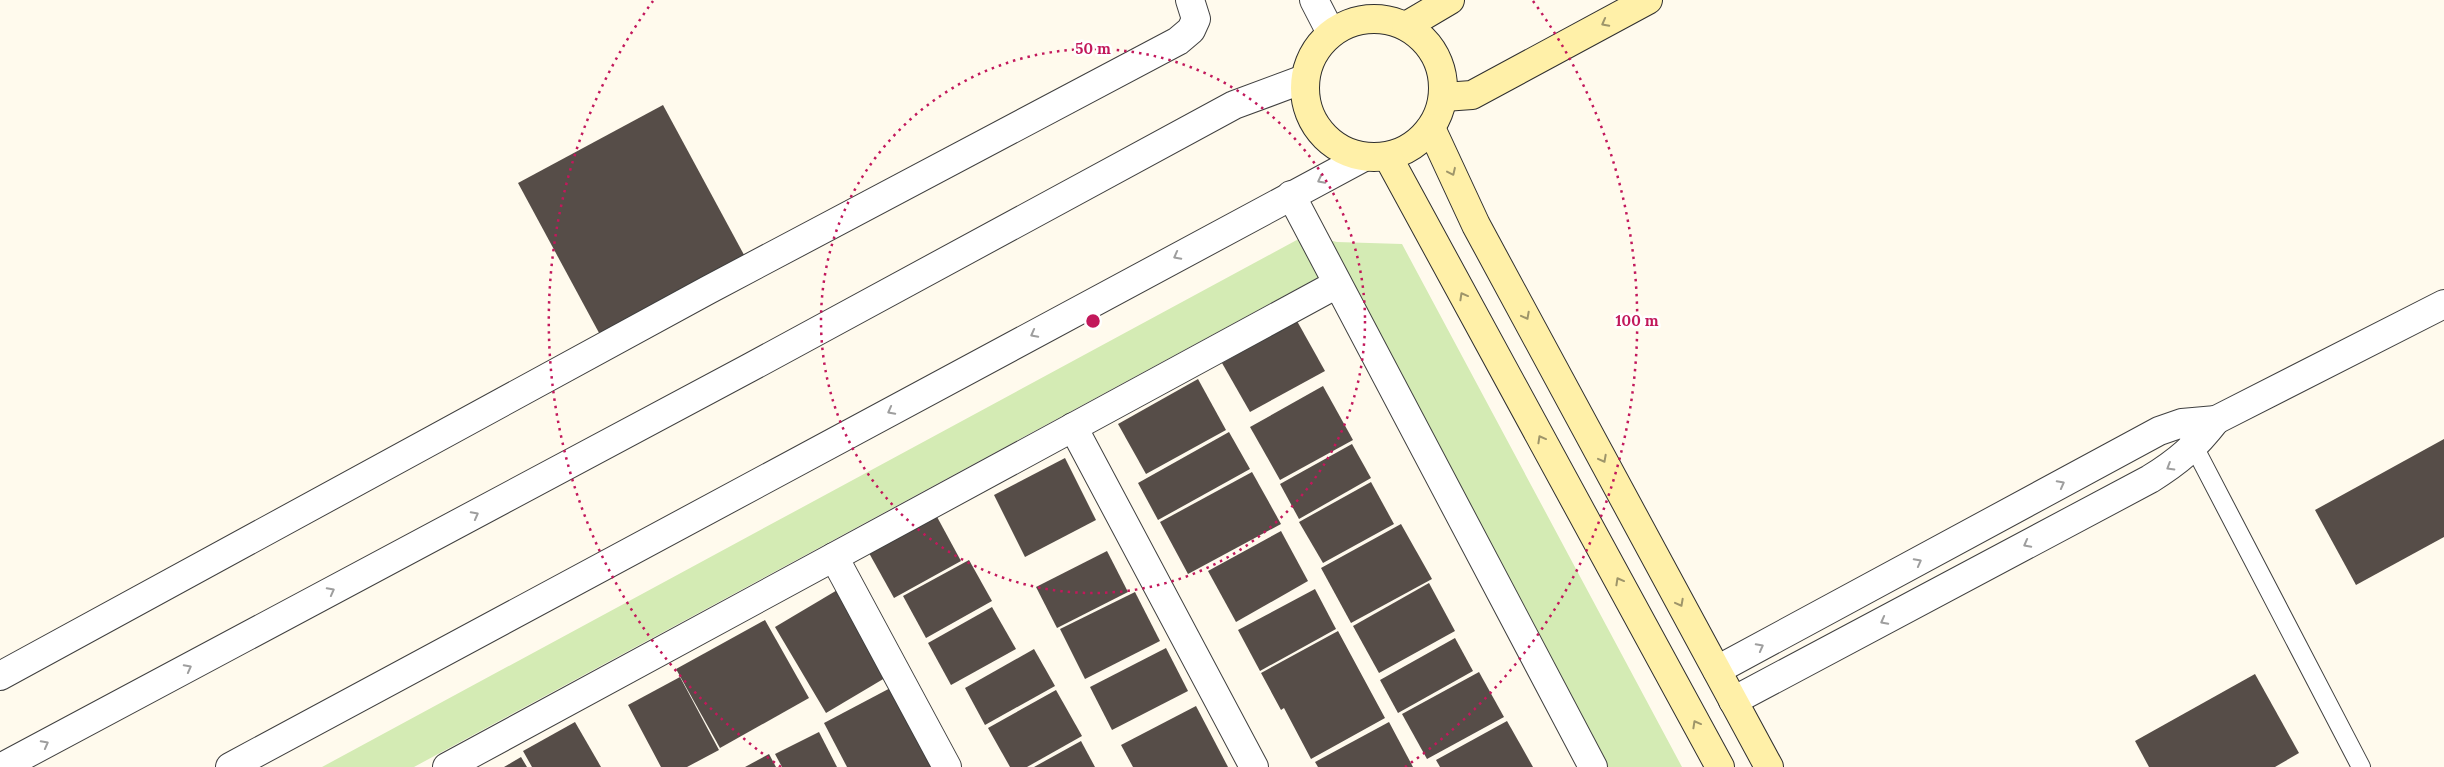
<svg xmlns="http://www.w3.org/2000/svg" width="2444" height="767" font-family="Lora,serif">
	<style>
		.green { fill: #d4ebb4 }
		.building { fill: #564d48 }
		.lines { fill: none; stroke-linecap: round; stroke-linejoin: round }
		.service-casing { stroke: #404040; stroke-width: 20 }
		.minor-casing { stroke: #404040; stroke-width: 30 }
		.tertiary-casing { stroke: #404040; stroke-width: 30 }
		.secondary-casing { stroke: #2f2f2f; stroke-width: 30 }
		.service { stroke: #fff; stroke-width: 18 }
		.minor { stroke: #fff; stroke-width: 28 }
		.tertiary { stroke: #fff; stroke-width: 28 }
		.secondary { stroke: #fff0a8; stroke-width: 28 }
		.oneway { stroke: #9e956a }
		.oneway2 { stroke: #9e9e9e }
		.ring { fill: none; stroke: #c2185b; stroke-width: 2.5; stroke-dasharray: 2.5 5 }
		.centre { fill: #c2185b; stroke: #fff; stroke-width: 2.5 }
		.ring-label { font-size: 15px; text-anchor: middle; font-weight: bold; fill: #c2185b; stroke: #fff; stroke-width: 5; stroke-linejoin: round; paint-order: stroke }
	</style>
	<rect width="100%" height="100%" fill="#fffaed"/>
	<polygon class="green" points="1306,235 1337,242 1402,244 1682,767 1605,767 1332,270 414,767 322,767"/>
	<g class="building">
		<polygon points="663,105 756,277 611,355 518,183"/>
		<polygon points="1297,321 1325,371 1250,412 1222,363"/>
		<polygon points="1198,379 1226,430 1146,474 1118,424"/>
		<polygon points="1323,386 1353,440 1280,480 1250,427"/>
		<polygon points="1229,432 1250,469 1158,520 1138,483"/>
		<polygon points="2444,439 2444,537 2356,585 2315,510"/>
		<polygon points="1352,444 1371,478 1299,519 1280,484"/>
		<polygon points="1065,458 1096,520 1025,557 994,495"/>
		<polygon points="1252,472 1281,524 1188,574 1160,522"/>
		<polygon points="1371,482 1394,524 1323,563 1299,522"/>
		<polygon points="936,515 961,561 894,598 869,553"/>
		<polygon points="1401,524 1432,579 1351,623 1321,568"/>
		<polygon points="1281,531 1308,581 1236,622 1208,571"/>
		<polygon points="1107,551 1128,592 1057,628 1036,587"/>
		<polygon points="969,560 992,601 926,638 903,596"/>
		<polygon points="1429,583 1455,631 1379,673 1353,626"/>
		<polygon points="839,589 890,675 826,713 775,627"/>
		<polygon points="1315,589 1336,629 1260,671 1238,630"/>
		<polygon points="1135,592 1160,641 1085,679 1060,629"/>
		<polygon points="992,607 1016,649 951,685 928,643"/>
		<polygon points="765,620 809,698 720,748 676,669"/>
		<polygon points="1338,631 1385,718 1311,759 1284,708 1281,710 1261,673"/>
		<polygon points="1455,638 1473,671 1398,713 1380,680"/>
		<polygon points="1166,648 1188,691 1112,730 1090,687"/>
		<polygon points="1034,649 1055,686 985,725 965,688"/>
		<polygon points="1479,672 1504,717 1427,759 1402,714"/>
		<polygon points="2255,674 2299,753 2275,767 2149,767 2135,741"/>
		<polygon points="680,677 719,750 687,767 661,767 628,705"/>
		<polygon points="896,685 934,767 847,767 824,723"/>
		<polygon points="1056,690 1082,736 1027,767 1010,767 988,728"/>
		<polygon points="1196,706 1228,767 1133,767 1121,745"/>
		<polygon points="1507,721 1533,767 1440,767 1436,760"/>
		<polygon points="575,722 601,767 532,767 523,751"/>
		<polygon points="1389,722 1413,767 1318,767 1315,762"/>
		<polygon points="819,732 837,767 782,767 775,754"/>
		<polygon points="1081,741 1095,767 1034,767"/>
		<polygon points="769,754 776,767 745,767"/>
		<polygon points="521,757 527,767 504,767"/>
	</g>
	<g class="lines">
		<g class="service-casing">
			<polyline id="service" points="2189,437 2361,767"/>
		</g>
		<g class="minor-casing">
			<g id="minor">
				<polyline points="1291,195 1593,767"/>
				<polyline points="1073,427 1254,767"/>
				<polyline points="834,557 947,767"/>
				<polyline points="1717,670 2159,431 2182,423 2216,420 2444,304"/>
				<polyline points="0,676 708,290 1178,41 1191,30 1196,19 1190,0"/>
				<path d="M1733,701L2150,479C2179,461 2195,447 2216,420"/>
				<polyline points="447,767 1337,284"/>
			</g>
		</g>
		<g class="tertiary-casing">
			<g id="tertiary">
				<polyline points="1314,0 1331,33"/>
				<polyline points="2,767 749,368 1234,105 1304,79"/>
				<polyline points="230,767 1364,157"/>
			</g>
		</g>
		<g class="secondary-casing">
			<g id="secondary">
				<circle cx="1374" cy="88" r="69"/>
				<polyline points="1406,26 1450,0"/>
				<polyline points="1444,97 1472,95 1648,0"/>
				<polyline points="1431,128 1476,225 1769,767"/>
				<polyline points="1388,157 1720,767"/>
			</g>
		</g>
		<use href="#service" class="service"/>
		<use href="#minor" class="minor"/>
		<use href="#tertiary" class="tertiary"/>
		<use href="#secondary" class="secondary"/>
	</g>
	<defs><path id="oneway-chevron" d="M-2-3.5L2.5 0L-2 3.5" fill="none" stroke-width="1.6" stroke-linecap="round" stroke-linejoin="round" transform="scale(1.25)"/></defs>
	<g class="oneway">
		<use href="#oneway-chevron" transform="translate(1605 23) rotate(152)"/>
		<use href="#oneway-chevron" transform="translate(1452 172) rotate(65)"/>
		<use href="#oneway-chevron" transform="translate(1463 296) rotate(-119)"/>
		<use href="#oneway-chevron" transform="translate(1526 316) rotate(62)"/>
		<use href="#oneway-chevron" transform="translate(1541 439) rotate(-119)"/>
		<use href="#oneway-chevron" transform="translate(1603 459) rotate(62)"/>
		<use href="#oneway-chevron" transform="translate(1619 581) rotate(-119)"/>
		<use href="#oneway-chevron" transform="translate(1680 603) rotate(62)"/>
		<use href="#oneway-chevron" transform="translate(1696 724) rotate(-119)"/>
	</g>
	<g class="oneway2">
		<use href="#oneway-chevron" transform="translate(1321 180) rotate(153)"/>
		<use href="#oneway-chevron" transform="translate(1177 256) rotate(152)"/>
		<use href="#oneway-chevron" transform="translate(1034 334) rotate(152)"/>
		<use href="#oneway-chevron" transform="translate(891 411) rotate(152)"/>
		<use href="#oneway-chevron" transform="translate(2170 467) rotate(149)"/>
		<use href="#oneway-chevron" transform="translate(2061 484) rotate(-28)"/>
		<use href="#oneway-chevron" transform="translate(475 515) rotate(-28)"/>
		<use href="#oneway-chevron" transform="translate(2027 544) rotate(152)"/>
		<use href="#oneway-chevron" transform="translate(1918 562) rotate(-28)"/>
		<use href="#oneway-chevron" transform="translate(331 591) rotate(-28)"/>
		<use href="#oneway-chevron" transform="translate(1884 621) rotate(152)"/>
		<use href="#oneway-chevron" transform="translate(1760 647) rotate(-28)"/>
		<use href="#oneway-chevron" transform="translate(188 668) rotate(-28)"/>
		<use href="#oneway-chevron" transform="translate(45 744) rotate(-28)"/>
	</g>
	<g class="ring">
		<circle cx="1093" cy="321" r="272"/>
		<path d="M781 767A544 544 0 0 1 653 1M1533 1A544 544 0 0 1 1405 767"/>
	</g>
	<circle cx="1093" cy="321" r="8" class="centre"/>
	<g class="ring-label">
		<text x="1093" y="54">50 m</text>
		<text x="1637" y="326">100 m</text>
	</g>
</svg>
